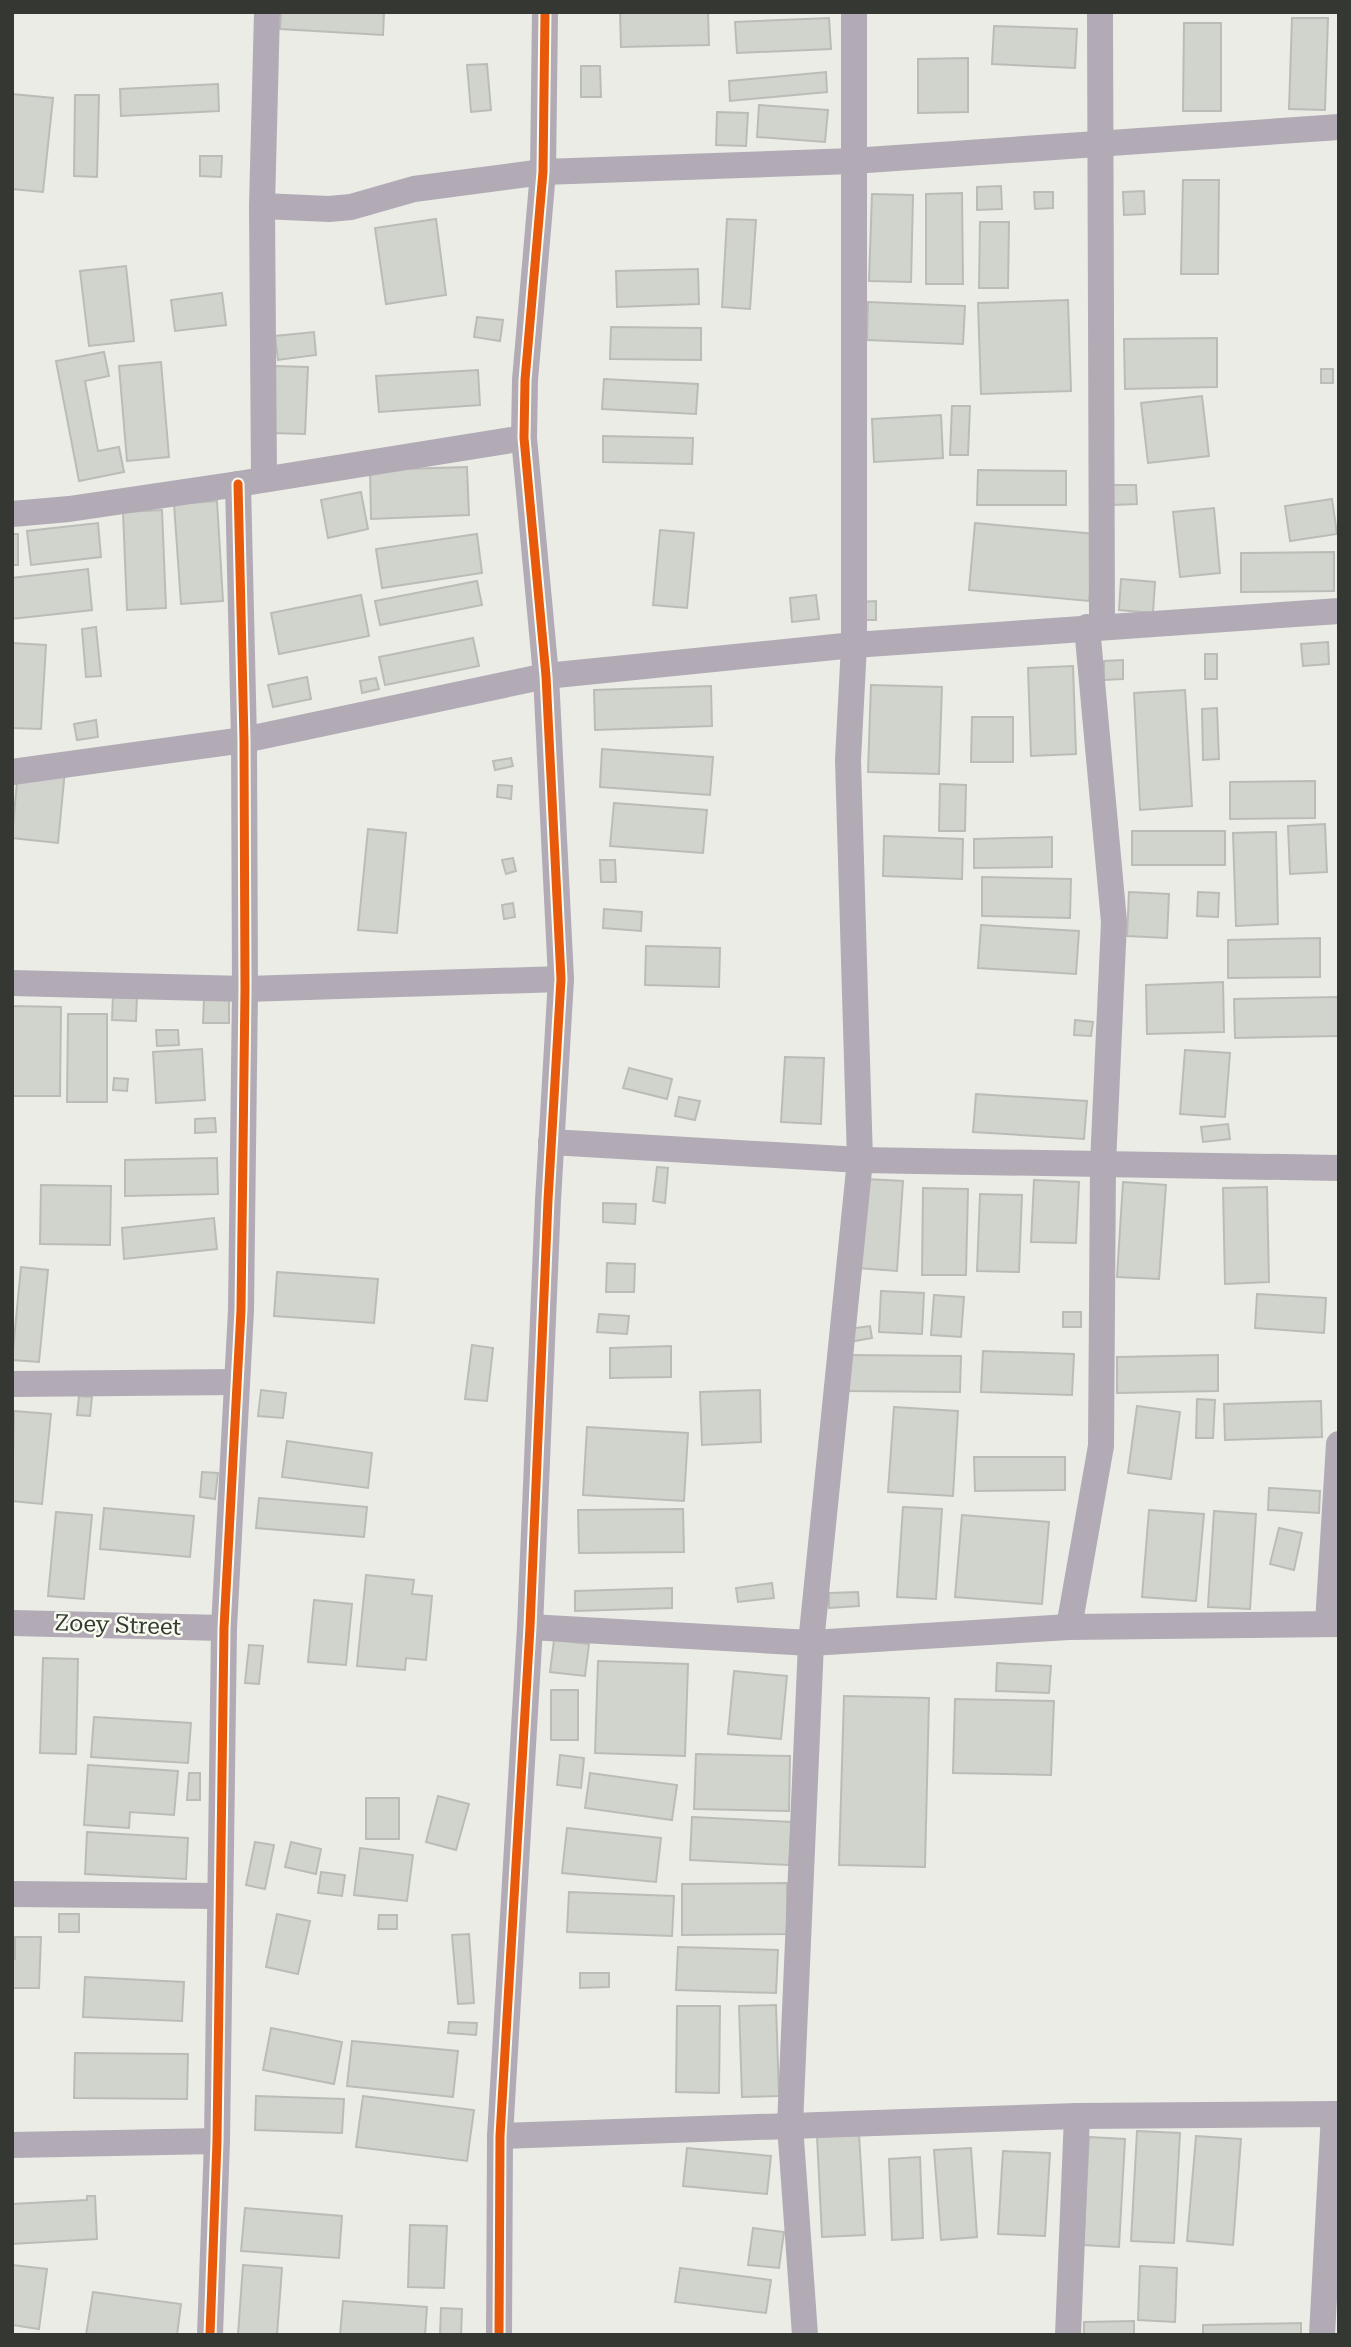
<svg xmlns="http://www.w3.org/2000/svg" width="1351" height="2347" font-family="'Roboto Serif',serif">
	<style>
		.building { fill: #d1d3cd; stroke: #bbbcb7; stroke-width: 2 }
		.lines { fill: none; stroke-linecap: round; stroke-linejoin: round }
		.street { stroke: #b2abb6; stroke-width: 26 }
		.cycleway-casing { stroke: #f8fcef; stroke-width: 13 }
		.cycleway { stroke: #e8590c; stroke-width: 9 }
		.labels { text-anchor: middle; dominant-baseline: central; stroke-width: 5; stroke-linejoin: round; paint-order: stroke }
		.street-label { font-size: 23px; fill: #353732; stroke: #f8fcef }
	</style>
	<rect width="100%" height="100%" fill="#eaece5"/>
	<g class="building">
		<polygon points="281,12 384,12 383,35 280,29"/>
		<polygon points="620,12 708,12 709,45 621,47"/>
		<polygon points="829,18 831,49 737,53 735,22"/>
		<polygon points="1292,18 1328,18 1325,110 1289,109"/>
		<polygon points="1184,23 1221,23 1221,111 1183,111"/>
		<polygon points="994,26 1077,29 1075,68 992,64"/>
		<polygon points="968,58 968,112 918,113 918,59"/>
		<polygon points="487,64 491,110 471,112 467,65"/>
		<polygon points="581,66 600,66 601,97 581,97"/>
		<polygon points="826,72 827,92 730,101 729,81"/>
		<polygon points="218,84 219,111 121,116 120,89"/>
		<polygon points="12,94 53,98 43,192 12,189"/>
		<polygon points="75,95 99,95 97,177 74,176"/>
		<polygon points="759,105 828,110 825,142 757,137"/>
		<polygon points="717,112 748,113 746,146 716,145"/>
		<polygon points="200,156 222,156 221,177 200,176"/>
		<polygon points="1183,180 1219,180 1218,274 1181,274"/>
		<polygon points="1001,186 1002,209 977,210 977,187"/>
		<polygon points="1144,191 1145,214 1124,215 1123,192"/>
		<polygon points="1034,192 1053,192 1053,208 1035,209"/>
		<polygon points="962,193 963,284 926,284 926,194"/>
		<polygon points="872,194 913,195 911,282 869,281"/>
		<polygon points="436,219 446,295 386,304 375,228"/>
		<polygon points="727,219 756,220 750,309 722,307"/>
		<polygon points="980,222 1009,222 1008,288 979,288"/>
		<polygon points="126,266 134,341 89,346 80,271"/>
		<polygon points="698,269 699,304 617,307 616,271"/>
		<polygon points="222,293 226,325 175,331 171,300"/>
		<polygon points="1068,300 1071,391 981,394 978,303"/>
		<polygon points="868,302 965,306 963,344 867,340"/>
		<polygon points="477,317 503,320 500,341 474,337"/>
		<polygon points="611,327 701,328 701,360 610,359"/>
		<polygon points="314,332 316,355 278,360 275,336"/>
		<polygon points="1217,338 1217,387 1125,389 1124,339"/>
		<polygon points="104,352 109,376 85,381 98,451 119,447 124,472 79,481 56,361"/>
		<polygon points="161,362 169,457 127,461 119,366"/>
		<polygon points="274,366 308,367 305,434 272,433"/>
		<rect x="1321" y="369" width="12" height="14"/>
		<polygon points="478,370 480,405 379,412 376,376"/>
		<polygon points="604,379 698,384 696,414 602,409"/>
		<polygon points="1202,396 1209,456 1148,463 1141,403"/>
		<polygon points="952,406 970,406 968,455 950,455"/>
		<polygon points="941,415 943,458 874,462 872,419"/>
		<polygon points="603,436 693,438 692,464 603,462"/>
		<polygon points="467,467 469,515 371,519 370,470"/>
		<polygon points="978,470 1066,471 1066,505 977,505"/>
		<polygon points="1113,485 1136,485 1137,504 1113,505"/>
		<polygon points="361,492 368,529 328,538 321,500"/>
		<polygon points="1332,499 1337,534 1290,541 1285,506"/>
		<polygon points="217,501 223,601 181,604 174,504"/>
		<polygon points="1214,508 1220,573 1180,577 1173,512"/>
		<polygon points="162,510 166,608 127,610 123,512"/>
		<polygon points="98,523 101,557 31,565 27,531"/>
		<polygon points="975,523 1096,534 1089,601 969,590"/>
		<polygon points="660,530 694,533 687,608 653,605"/>
		<rect x="12" y="534" width="6" height="31"/>
		<polygon points="477,534 482,573 382,588 376,549"/>
		<polygon points="1334,552 1334,591 1241,592 1241,553"/>
		<polygon points="88,569 92,610 12,619 12,578"/>
		<polygon points="1121,579 1155,582 1153,613 1119,610"/>
		<polygon points="477,581 482,605 380,625 375,601"/>
		<polygon points="361,595 369,636 279,654 271,613"/>
		<polygon points="816,595 819,619 792,622 790,598"/>
		<polygon points="876,601 876,620 858,620 858,602"/>
		<polygon points="96,627 101,676 86,677 82,629"/>
		<polygon points="473,638 479,666 385,685 379,657"/>
		<polygon points="1328,642 1329,664 1303,666 1301,644"/>
		<polygon points="12,643 46,645 41,729 12,728"/>
		<rect x="1205" y="654" width="12" height="25"/>
		<polygon points="1123,660 1123,679 1104,680 1104,661"/>
		<polygon points="1073,666 1076,754 1031,756 1028,668"/>
		<polygon points="307,677 311,699 273,707 268,685"/>
		<polygon points="376,678 379,689 362,693 360,681"/>
		<polygon points="871,685 942,687 939,774 868,772"/>
		<polygon points="711,686 712,726 595,730 594,690"/>
		<polygon points="1185,690 1192,806 1140,810 1134,693"/>
		<polygon points="1217,708 1219,759 1203,760 1202,709"/>
		<polygon points="972,717 1013,717 1013,762 971,762"/>
		<polygon points="96,720 98,737 77,740 74,724"/>
		<polygon points="602,749 713,757 710,795 600,787"/>
		<polygon points="511,758 513,766 495,770 493,761"/>
		<polygon points="18,770 65,770 58,843 12,838"/>
		<polygon points="1315,781 1315,818 1230,819 1230,782"/>
		<polygon points="940,784 966,785 965,831 939,831"/>
		<polygon points="498,785 512,786 511,799 497,797"/>
		<polygon points="614,803 707,810 703,853 610,846"/>
		<polygon points="1325,824 1327,872 1290,874 1288,826"/>
		<polygon points="368,829 406,833 397,933 358,930"/>
		<rect x="1132" y="831" width="93" height="34"/>
		<polygon points="1276,832 1278,924 1236,926 1233,833"/>
		<polygon points="884,836 963,839 962,879 883,876"/>
		<polygon points="1052,837 1052,867 974,868 974,839"/>
		<polygon points="513,858 516,871 506,874 502,860"/>
		<polygon points="600,860 615,860 616,882 601,882"/>
		<polygon points="982,877 1071,879 1070,918 982,916"/>
		<polygon points="1129,892 1169,894 1167,938 1127,936"/>
		<polygon points="1198,892 1219,893 1218,917 1197,916"/>
		<polygon points="513,903 515,917 504,919 502,905"/>
		<polygon points="604,909 642,912 641,931 603,928"/>
		<polygon points="981,925 1079,931 1076,974 978,968"/>
		<polygon points="1320,938 1320,977 1228,978 1228,940"/>
		<polygon points="646,946 720,948 719,987 645,985"/>
		<polygon points="1223,982 1224,1032 1147,1034 1146,985"/>
		<polygon points="113,995 137,996 136,1021 112,1020"/>
		<polygon points="1338,997 1338,1036 1235,1038 1234,999"/>
		<polygon points="204,999 229,1000 229,1023 203,1023"/>
		<polygon points="12,1006 61,1007 60,1096 12,1096"/>
		<polygon points="68,1014 107,1014 107,1102 67,1102"/>
		<polygon points="1075,1020 1093,1022 1091,1036 1074,1035"/>
		<polygon points="156,1030 178,1030 179,1045 157,1046"/>
		<polygon points="202,1049 205,1100 156,1103 153,1052"/>
		<polygon points="1185,1050 1230,1053 1225,1117 1180,1114"/>
		<polygon points="785,1057 824,1058 821,1124 781,1122"/>
		<polygon points="629,1068 672,1079 667,1099 623,1088"/>
		<polygon points="114,1078 128,1079 127,1091 113,1090"/>
		<polygon points="976,1094 1087,1101 1084,1139 973,1132"/>
		<polygon points="679,1097 700,1101 695,1120 675,1116"/>
		<polygon points="215,1118 216,1132 195,1133 195,1119"/>
		<polygon points="1228,1124 1230,1139 1203,1142 1201,1127"/>
		<polygon points="217,1158 218,1194 125,1196 125,1160"/>
		<polygon points="657,1167 668,1168 665,1203 653,1201"/>
		<polygon points="865,1179 903,1181 897,1271 858,1268"/>
		<polygon points="1034,1180 1079,1182 1076,1243 1031,1242"/>
		<polygon points="1123,1182 1166,1185 1159,1279 1117,1277"/>
		<polygon points="41,1185 111,1186 110,1245 40,1244"/>
		<polygon points="1267,1187 1269,1282 1225,1284 1223,1188"/>
		<polygon points="923,1188 968,1189 966,1275 922,1275"/>
		<polygon points="980,1194 1022,1195 1019,1272 977,1271"/>
		<polygon points="603,1203 636,1204 635,1224 603,1222"/>
		<polygon points="214,1218 217,1249 124,1259 122,1228"/>
		<polygon points="607,1263 635,1264 634,1292 606,1292"/>
		<polygon points="21,1267 48,1270 39,1362 12,1360"/>
		<polygon points="277,1272 378,1279 374,1323 274,1316"/>
		<polygon points="881,1291 924,1293 922,1334 879,1332"/>
		<polygon points="1257,1294 1326,1298 1324,1333 1255,1328"/>
		<polygon points="934,1295 964,1297 961,1337 931,1335"/>
		<rect x="1063" y="1312" width="18" height="15"/>
		<polygon points="599,1314 629,1316 627,1334 597,1332"/>
		<polygon points="870,1326 872,1338 849,1342 847,1329"/>
		<polygon points="472,1345 493,1348 487,1401 465,1399"/>
		<polygon points="671,1346 671,1377 610,1378 610,1348"/>
		<polygon points="983,1351 1074,1354 1072,1395 981,1392"/>
		<polygon points="847,1355 961,1356 960,1392 846,1391"/>
		<polygon points="1218,1355 1218,1391 1117,1393 1117,1357"/>
		<polygon points="261,1390 286,1393 283,1418 258,1416"/>
		<polygon points="760,1390 761,1442 702,1445 700,1392"/>
		<polygon points="79,1396 92,1397 90,1416 77,1415"/>
		<polygon points="1197,1399 1215,1400 1213,1438 1196,1438"/>
		<polygon points="1321,1401 1322,1437 1225,1440 1224,1404"/>
		<polygon points="1137,1406 1180,1412 1171,1479 1128,1473"/>
		<polygon points="894,1407 958,1411 953,1496 888,1492"/>
		<polygon points="14,1411 51,1414 42,1504 12,1501"/>
		<polygon points="587,1427 688,1433 684,1501 583,1495"/>
		<polygon points="287,1441 372,1453 368,1488 282,1477"/>
		<polygon points="974,1457 1065,1457 1065,1490 975,1491"/>
		<polygon points="202,1472 218,1473 215,1499 200,1497"/>
		<polygon points="1269,1488 1320,1491 1319,1513 1268,1510"/>
		<polygon points="259,1498 367,1507 364,1537 256,1528"/>
		<polygon points="903,1507 942,1509 936,1599 897,1597"/>
		<polygon points="104,1508 194,1516 190,1557 100,1549"/>
		<polygon points="683,1509 684,1552 579,1553 578,1510"/>
		<polygon points="1149,1510 1204,1514 1196,1601 1142,1597"/>
		<polygon points="1214,1511 1256,1514 1250,1609 1208,1607"/>
		<polygon points="56,1512 92,1515 84,1599 48,1596"/>
		<polygon points="962,1515 1049,1522 1042,1604 955,1597"/>
		<polygon points="1279,1528 1302,1533 1294,1570 1270,1564"/>
		<polygon points="366,1575 414,1580 412,1594 432,1596 426,1660 406,1658 405,1670 357,1666"/>
		<polygon points="772,1583 774,1598 738,1602 736,1588"/>
		<polygon points="672,1588 672,1608 575,1611 575,1591"/>
		<polygon points="858,1592 859,1606 829,1608 829,1593"/>
		<polygon points="314,1600 352,1604 346,1665 308,1662"/>
		<polygon points="554,1640 589,1644 585,1676 550,1672"/>
		<polygon points="249,1645 263,1646 259,1684 245,1683"/>
		<polygon points="43,1658 78,1659 76,1754 40,1753"/>
		<polygon points="598,1661 688,1664 685,1756 595,1753"/>
		<polygon points="997,1663 1051,1666 1049,1693 996,1691"/>
		<polygon points="734,1671 787,1676 781,1739 728,1734"/>
		<rect x="551" y="1690" width="27" height="50"/>
		<polygon points="844,1696 929,1698 925,1867 839,1865"/>
		<polygon points="955,1699 1054,1701 1051,1775 953,1773"/>
		<polygon points="94,1717 191,1723 188,1763 91,1757"/>
		<polygon points="696,1754 790,1756 789,1811 694,1809"/>
		<polygon points="560,1755 584,1758 581,1788 557,1785"/>
		<polygon points="88,1765 178,1771 174,1815 130,1812 129,1828 84,1825"/>
		<polygon points="189,1773 200,1773 200,1800 187,1800"/>
		<polygon points="590,1773 677,1785 672,1820 585,1808"/>
		<polygon points="438,1796 469,1804 456,1850 426,1842"/>
		<rect x="366" y="1798" width="33" height="41"/>
		<polygon points="692,1817 792,1822 789,1865 690,1860"/>
		<polygon points="567,1828 661,1838 656,1882 562,1873"/>
		<polygon points="87,1832 188,1838 186,1879 85,1874"/>
		<polygon points="255,1842 274,1845 265,1889 246,1885"/>
		<polygon points="291,1842 321,1849 316,1874 285,1867"/>
		<polygon points="360,1848 413,1855 407,1901 354,1895"/>
		<polygon points="321,1872 345,1875 342,1896 318,1893"/>
		<polygon points="787,1883 787,1934 682,1935 682,1884"/>
		<polygon points="569,1892 674,1896 672,1936 567,1932"/>
		<rect x="59" y="1914" width="20" height="18"/>
		<polygon points="277,1914 310,1921 298,1974 266,1967"/>
		<polygon points="379,1915 397,1915 397,1929 378,1929"/>
		<polygon points="469,1934 474,2003 458,2004 452,1935"/>
		<polygon points="15,1937 41,1937 39,1988 12,1988 12,1959 15,1959"/>
		<polygon points="678,1947 778,1950 776,1993 676,1990"/>
		<polygon points="580,1973 609,1973 609,1987 580,1988"/>
		<polygon points="85,1977 184,1982 182,2021 83,2017"/>
		<polygon points="776,2005 779,2096 742,2097 739,2006"/>
		<polygon points="677,2006 720,2006 719,2093 676,2092"/>
		<polygon points="449,2022 477,2023 476,2035 448,2033"/>
		<polygon points="271,2028 342,2042 334,2084 263,2070"/>
		<polygon points="352,2041 458,2051 453,2097 347,2086"/>
		<polygon points="75,2053 188,2054 187,2099 74,2098"/>
		<polygon points="256,2096 344,2099 342,2133 255,2130"/>
		<polygon points="363,2096 474,2110 467,2161 356,2147"/>
		<polygon points="1137,2131 1180,2133 1174,2243 1131,2241"/>
		<polygon points="859,2134 865,2235 822,2237 817,2136"/>
		<polygon points="1196,2136 1241,2139 1233,2245 1187,2241"/>
		<polygon points="1089,2137 1125,2139 1119,2247 1083,2245"/>
		<polygon points="687,2148 771,2156 767,2194 683,2186"/>
		<polygon points="971,2148 977,2237 941,2240 934,2150"/>
		<polygon points="1003,2151 1050,2153 1045,2236 998,2234"/>
		<polygon points="920,2157 923,2238 892,2240 889,2159"/>
		<polygon points="87,2196 95,2196 97,2239 12,2244 12,2204 87,2200"/>
		<polygon points="245,2208 342,2216 339,2258 241,2251"/>
		<polygon points="410,2225 447,2226 444,2288 408,2287"/>
		<polygon points="753,2228 784,2232 779,2268 748,2265"/>
		<polygon points="12,2265 47,2269 39,2329 12,2325"/>
		<polygon points="243,2265 282,2268 277,2335 238,2335"/>
		<polygon points="1140,2266 1177,2268 1175,2322 1138,2320"/>
		<polygon points="680,2268 771,2280 766,2313 675,2302"/>
		<polygon points="93,2292 181,2304 177,2335 86,2335"/>
		<polygon points="343,2301 427,2307 425,2335 340,2335"/>
		<polygon points="441,2308 462,2309 461,2335 440,2335"/>
		<polygon points="1134,2321 1134,2335 1084,2335 1084,2322"/>
		<polygon points="1301,2323 1301,2335 1203,2335 1203,2325"/>
	</g>
	<g class="lines">
		<g class="street">
			<polyline points="854,12 854,645 848,760 860,1160 1339,1168"/>
			<polyline points="1100,12 1102,626"/>
			<polyline points="262,206 329,209 351,207 414,189 543,172 853,161 1339,127"/>
			<polyline points="264,478 262,206 267,12"/>
			<polyline points="12,514 69,509 238,484 524,438"/>
			<polyline points="12,772 244,740 546,676 854,645 1339,611"/>
			<polyline points="12,983 245,989 561,979"/>
			<polyline points="551,1142 860,1160 811,1643 790,2125 805,2335"/>
			<polyline points="12,1384 237,1382"/>
			<polyline points="12,1623 224,1628"/>
			<polyline points="1328,1623 1339,1444"/>
			<polyline points="530,1627 811,1643 1069,1627 1339,1624"/>
			<polyline points="1069,1627 1101,1446 1103,1164 1114,922 1087,627"/>
			<polyline points="12,1894 220,1896"/>
			<polyline points="500,2136 1077,2116 1339,2114"/>
			<polyline points="12,2145 217,2141"/>
			<polyline points="210,2335 217,2141 224,1628 241,1310 245,989 244,740 238,484"/>
			<polyline points="499,2335 500,2136 530,1627 548,1200 561,979 546,676 524,438 525,380 543,172 545,12"/>
			<polyline points="1068,2335 1077,2116"/>
			<polyline points="1322,2335 1334,2114"/>
		</g>
		<g class="cycleway-casing">
			<g id="cycleway">
				<polyline points="210,2335 217,2141 224,1628 241,1310 245,989 244,740 238,484"/>
				<polyline points="499,2335 500,2136 530,1627 548,1200 561,979 546,676 524,438 525,380 543,172 545,12"/>
			</g>
		</g>
		<use href="#cycleway" class="cycleway"/>
	</g>
	<g class="labels">
		<g class="street-label">
			<text transform="translate(118 1625) rotate(2)">Zoey Street</text>
		</g>
	</g>
	<rect width="1351" height="2347" fill="none" stroke="#353732" stroke-width="28"/>
</svg>
